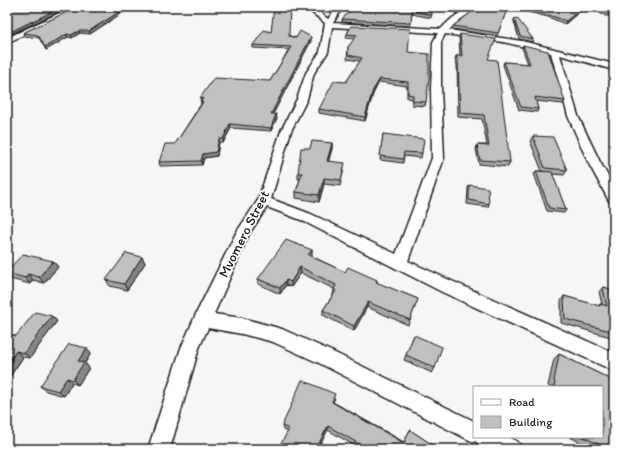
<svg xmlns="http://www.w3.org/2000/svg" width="621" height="456" font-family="Itim,sans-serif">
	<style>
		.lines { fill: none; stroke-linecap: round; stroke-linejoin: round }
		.minor-casing { stroke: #1c1c1c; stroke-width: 3 }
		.minor { fill: #fff; fill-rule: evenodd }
		.wall { fill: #a5a5a5; stroke: #1c1c1c }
		.shaded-wall { fill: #868686; stroke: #1c1c1c }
		.building { fill: #c0c0c0; stroke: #1c1c1c }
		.labels { text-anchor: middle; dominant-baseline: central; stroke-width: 3.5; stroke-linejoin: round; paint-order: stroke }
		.street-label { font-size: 14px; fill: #1c1c1c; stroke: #fff }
	</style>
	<rect width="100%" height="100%" fill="#f6f6f6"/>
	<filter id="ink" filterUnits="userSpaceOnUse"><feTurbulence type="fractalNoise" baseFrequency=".025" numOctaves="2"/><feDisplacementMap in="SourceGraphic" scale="8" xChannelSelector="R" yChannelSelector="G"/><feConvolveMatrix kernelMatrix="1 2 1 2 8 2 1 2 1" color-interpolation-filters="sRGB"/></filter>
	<g filter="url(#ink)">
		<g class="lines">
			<g class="minor-casing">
				<g id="minor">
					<polygon points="72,7 80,7 7,43 7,38"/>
					<path d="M305,7H313L328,19L337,7H343L333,23L441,29C451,18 464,7 479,7L461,19L449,30L522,41L614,64V70L560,55L578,116L600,162L614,187V202L609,201L588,162L568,116L551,53L503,42L445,34L441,42V88L444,158L408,261L454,282L614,353V371L442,292L301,220L267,207L249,234L214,314L242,318L282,329L331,351L474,421V437H509L518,442L522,449H488L478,444L476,441L474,442L467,439L319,363L273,342L242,334L208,328L199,348L170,449H148L181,348L196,314L236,233L258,200L281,131L297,99L306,73L320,52L325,23ZM332,27L438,33L433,42L431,88L432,158L396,254L311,214L271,199L291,131L307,99L314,73L328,52Z"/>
				</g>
			</g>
			<use href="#minor" class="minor"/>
		</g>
		<g class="wall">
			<polygon points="7,7 69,7 11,34 7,34"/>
			<polygon points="77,7 131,7 90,34 80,33 72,38 68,37 46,50 39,38 24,36 23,33"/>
			<polygon points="432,7 431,18 412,14 410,26 342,22 342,19"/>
			<polygon points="478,7 585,7 565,24 548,17 508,7 497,36 452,29 453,26"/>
			<polygon points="587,7 614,7 614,16 606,16"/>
			<polygon points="514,19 533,39 532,42 519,39 514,22"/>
			<polygon points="351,26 408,52 426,102 425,106 412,105 412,99 407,98 407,86 379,82 373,94 365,121 319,113 319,109 346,82 360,61 347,59 348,47 355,39 346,38 347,34"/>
			<polygon points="460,34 488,59 510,162 508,167 479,164 476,149 477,145 487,145 482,119 458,117 457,65 455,59 456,56 460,56 459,37"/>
			<polygon points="290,36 311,41 273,114 277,118 271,131 231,128 223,143 219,142 217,156 204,158 202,165 160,166 159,162 175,144 201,104 200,98 270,81 289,50 253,48 253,45"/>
			<polygon points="523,45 565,101 563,104 535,101 538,109 537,112 519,110 503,65 504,62 528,64 522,48"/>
			<polygon points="383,134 422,153 421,158 404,156 403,163 380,160"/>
			<polygon points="533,136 567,170 564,175 552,174 566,210 564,213 547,211 534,174 536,171 542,171 530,141"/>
			<polygon points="332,143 332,149 328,161 344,169 340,186 324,184 319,202 296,198 296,192 300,179 298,179 298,173 310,148"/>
			<polygon points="469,185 489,204 488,207 467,204 468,188"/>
			<polygon points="312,250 311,256 345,272 377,280 377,283 418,299 408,325 367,307 354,331 323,315 323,310 333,295 334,289 301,273 291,287 286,285 280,294 258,284 258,279"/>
			<polygon points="142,257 145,263 127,290 110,286 106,280"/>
			<polygon points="53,261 58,267 44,283 33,280 30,284 10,279 7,275 7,271"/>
			<polygon points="603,287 614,290 614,338 561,323 561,301 564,296 598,306 600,304 602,304 599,292"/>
			<polygon points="57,321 30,358 23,357 7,381 7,334 16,336"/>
			<polygon points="414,335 435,368 432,373 404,360"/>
			<polygon points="91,353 85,363 89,368 78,385 72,383 64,396 46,391 40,386"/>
			<polygon points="559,354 614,381 614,449 593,449 570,437 602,437 602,387 550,387 548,386 554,359"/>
			<polygon points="335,398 333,402 404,442 410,430 439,449 360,449 328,430 288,432 283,430 282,426"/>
		</g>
		<g class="shaded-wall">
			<polygon points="62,7 69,7 11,34 10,32"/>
			<polygon points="127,7 131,7 90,34 89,31"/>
			<polygon points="465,7 470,7 468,7 455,14 456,12"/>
			<polygon points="583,7 585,7 565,24 566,21"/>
			<polygon points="79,31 80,33 72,38 71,35"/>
			<polygon points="67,34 68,37 46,50 45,47"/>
			<polygon points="311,37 311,41 271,118 271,114"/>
			<polygon points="380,79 379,82 373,94 365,121 365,117 373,90"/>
			<polygon points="276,114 277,118 271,131 271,128"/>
			<polygon points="230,124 231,128 223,143 223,139"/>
			<polygon points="219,139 219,142 217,156 204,158 202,165 201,161 203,154"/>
			<polygon points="332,143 332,149 327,167 327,161"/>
			<polygon points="324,178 324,184 319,202 319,195"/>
			<polygon points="312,250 312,256 308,261 308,255"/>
			<polygon points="142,257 145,263 127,290 124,284"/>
			<polygon points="53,261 58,267 44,283 39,277"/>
			<polygon points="300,267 301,273 291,287 291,282"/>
			<polygon points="28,274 33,280 30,284 25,278"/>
			<polygon points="286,280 286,285 280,294 280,288"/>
			<polygon points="368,302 367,307 354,331 354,326"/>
			<polygon points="52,316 57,321 30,358 24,353"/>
			<polygon points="87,348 91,353 85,363 89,368 78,385 73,380 78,361"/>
			<polygon points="16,351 23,357 7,381 7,366"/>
			<polygon points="67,378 72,383 64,396 58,391"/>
			<polygon points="328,426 328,430 318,449 316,449"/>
		</g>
		<g class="building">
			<polygon points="7,7 62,7 10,32 7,31"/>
			<polygon points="77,7 127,7 89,31 79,31 71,35 67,34 45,47 38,35 23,33"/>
			<polygon points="274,7 290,7 289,36 296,38 300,31 311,37 271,114 276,114 271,128 230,124 223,139 219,139 216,152 203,154 201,161 159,162 165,144 175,144 203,102 201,102 203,98 200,98 214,78 270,81 291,47 253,45 264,30 271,32"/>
			<polygon points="353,7 432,7 432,15 412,11 411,23 342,19"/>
			<polygon points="456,7 465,7 456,12"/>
			<polygon points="478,7 508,7 498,33 453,26"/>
			<polygon points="517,7 583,7 566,21 549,15"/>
			<polygon points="594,7 614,7 614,13 608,14"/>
			<polygon points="517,18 533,39 520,36 514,19"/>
			<polygon points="351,26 410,29 408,52 429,54 429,78 426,102 413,101 413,95 408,94 408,82 380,79 373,90 365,117 319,109 334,81 346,82 362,58 348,55 348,47 357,35 347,34"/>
			<polygon points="460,34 496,39 488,59 497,60 510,162 480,160 477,145 489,146 484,115 460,113 458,61 456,56 462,56"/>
			<polygon points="523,45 548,51 565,101 535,97 538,109 521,107 504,62 530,64"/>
			<polygon points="383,134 424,139 422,153 404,152 403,159 380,156"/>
			<polygon points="533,136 553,137 567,170 545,168"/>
			<polygon points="312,141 332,143 327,161 345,163 341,180 324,178 319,195 296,192 302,173 298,173 301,148 310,148"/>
			<polygon points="536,171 552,172 566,210 549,208"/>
			<polygon points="469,185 488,188 489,204 469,200"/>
			<polygon points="286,240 312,250 308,255 345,272 348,267 377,280 376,282 418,299 410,320 368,302 354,326 323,310 336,291 334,289 336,285 300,267 291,282 286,280 280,288 258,279"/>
			<polygon points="126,253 142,257 124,284 106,280"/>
			<polygon points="23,254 53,261 39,277 28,274 25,278 7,273 7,271"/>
			<polygon points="603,287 614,290 614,332 565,319 564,296 600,306 600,304 607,306"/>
			<polygon points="35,312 52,316 24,353 16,351 7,366 7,334 16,336"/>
			<polygon points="414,335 442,347 435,368 406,355"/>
			<polygon points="69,344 87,348 78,361 84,362 73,380 67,378 58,391 40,386"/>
			<polygon points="559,354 614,381 614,449 608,449 584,437 602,437 602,387 554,387 555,382 554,381"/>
			<polygon points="302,380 335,394 332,402 404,443 410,430 439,449 368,449 328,426 316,449 278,449 289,429 282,426"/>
		</g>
	</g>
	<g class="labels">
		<g class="street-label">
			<text transform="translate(244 234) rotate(-63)">Mvomero Street</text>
		</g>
	</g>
	<rect width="621" height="456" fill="none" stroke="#fff" stroke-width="24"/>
	<rect x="12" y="12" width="597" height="432" fill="none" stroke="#1c1c1c" stroke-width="1.5" filter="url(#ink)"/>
	<rect x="473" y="386" width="130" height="52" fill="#ffffff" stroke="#a4a4a4"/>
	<rect x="481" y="399" width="20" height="6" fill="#ffffff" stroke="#a4a4a4"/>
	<text x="509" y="406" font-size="12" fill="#1c1c1c">Road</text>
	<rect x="481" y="416" width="20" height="12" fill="#c0c0c0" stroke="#a4a4a4"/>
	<text x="509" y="426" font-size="12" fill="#1c1c1c">Building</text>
</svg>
